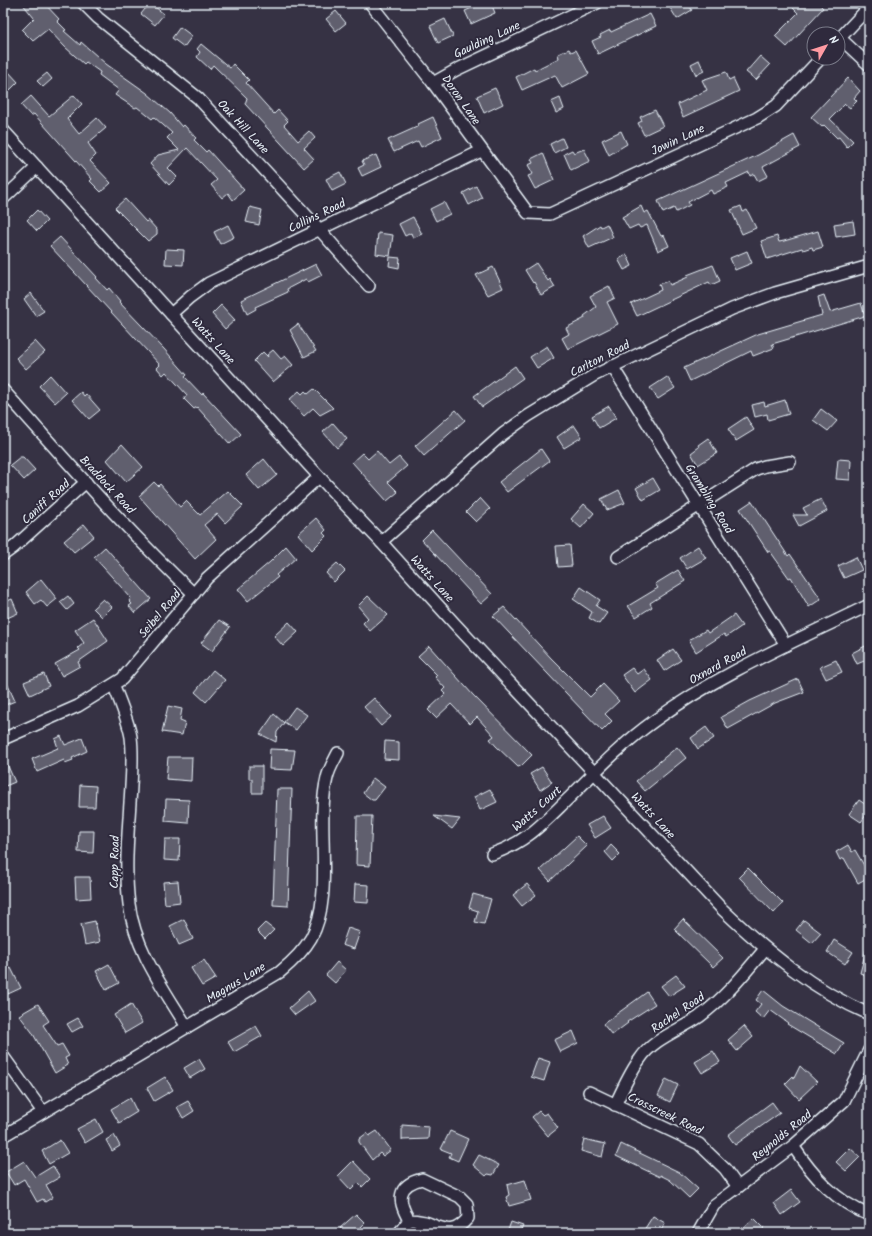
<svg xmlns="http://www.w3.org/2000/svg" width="872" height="1236" font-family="Kalam,sans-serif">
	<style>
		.building { fill: #605e6e; stroke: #e8f1f8 }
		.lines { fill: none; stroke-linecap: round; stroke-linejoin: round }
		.minor-casing { stroke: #e8f1f8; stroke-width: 14 }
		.minor { stroke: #2f2a3d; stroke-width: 11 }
		.labels { text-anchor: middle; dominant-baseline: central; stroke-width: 4; stroke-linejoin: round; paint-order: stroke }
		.street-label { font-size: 12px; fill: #e8f1f8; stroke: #2f2a3d }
	</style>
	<rect width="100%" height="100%" fill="#363244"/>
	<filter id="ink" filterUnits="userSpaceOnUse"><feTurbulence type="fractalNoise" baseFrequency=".025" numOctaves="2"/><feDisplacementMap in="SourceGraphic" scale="8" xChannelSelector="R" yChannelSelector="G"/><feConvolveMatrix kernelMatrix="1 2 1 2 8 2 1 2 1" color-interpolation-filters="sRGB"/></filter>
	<g filter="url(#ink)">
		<g class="building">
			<polygon points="22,3 44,3 59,19 57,21 66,30 64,31 80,45 81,42 106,64 147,93 170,113 182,127 184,125 196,138 194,140 206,152 208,150 244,190 233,200 228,193 222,198 211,185 217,180 187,148 168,168 177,177 169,185 150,164 158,155 179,150 167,138 172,133 154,117 152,119 137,107 135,108 115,95 119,90 99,75 100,72 86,62 84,64 65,47 48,29 33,41 22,30 34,18"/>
			<polygon points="150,3 164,14 155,25 141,14"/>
			<polygon points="483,3 491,3 495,13 471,24 465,11"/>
			<polygon points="667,3 688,3 692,10 677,19"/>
			<polygon points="798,3 818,3 823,8 787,47 775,36 798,13 793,8"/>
			<polygon points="336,11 346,23 336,31 326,19"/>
			<polygon points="650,14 656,26 598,54 592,41 601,37 600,35 610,30 611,32"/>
			<polygon points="445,19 453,36 438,43 430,26"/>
			<polygon points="180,27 192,36 184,47 172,38"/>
			<polygon points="201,44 230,68 233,64 249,80 246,83 274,114 278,110 288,121 284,125 298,141 309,131 315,138 304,148 314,159 304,168 245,104 247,98 213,65 210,69 197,57 200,52 197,49"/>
			<polygon points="569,49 571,52 576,50 589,74 562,88 555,75 522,90 516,77 534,68 535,70 559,58 558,54"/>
			<polygon points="760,56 770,65 756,80 746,72"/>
			<polygon points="699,60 704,71 696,75 691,64"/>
			<polygon points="8,71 18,82 9,91 3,85 3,75"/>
			<polygon points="726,72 729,80 733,78 739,91 683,117 678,104 707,90 702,80"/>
			<polygon points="47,73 52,79 43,87 37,81"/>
			<polygon points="848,78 860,91 854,98 857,101 850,108 845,104 830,119 853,141 847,147 839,137 837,138 824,125 822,127 811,117"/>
			<polygon points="495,88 503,104 484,113 477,96"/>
			<polygon points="74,95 82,104 67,119 79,134 97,118 106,128 88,143 96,155 90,161 111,183 101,192 90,181 92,179 34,114 31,116 21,105 31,96 49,116"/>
			<polygon points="560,98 564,109 556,113 551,102"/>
			<polygon points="655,110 663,126 644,135 638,123 642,121 640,117"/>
			<polygon points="433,117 442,137 421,147 418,141 394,152 388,140 419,126 418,124"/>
			<polygon points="621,131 627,144 609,155 602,140"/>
			<polygon points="794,135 800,147 763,167 768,176 758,181 754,174 750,176 749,172 726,183 728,187 713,194 711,190 688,202 690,205 676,212 674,208 663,213 658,201 758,155"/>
			<polygon points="562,138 566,147 554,153 550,144"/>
			<polygon points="584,149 590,161 571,170 564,154 572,150 574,153"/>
			<polygon points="543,153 554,180 535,189 528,176 533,174 528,165 533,163 531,159"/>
			<polygon points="376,155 381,167 362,176 358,168 364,165 362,161"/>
			<polygon points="340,172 346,184 332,191 326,179"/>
			<polygon points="476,186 482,198 469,205 463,193"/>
			<polygon points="125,199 146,222 148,220 157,230 157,234 148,241 115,208"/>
			<polygon points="444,202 450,214 436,221 430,209"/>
			<polygon points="641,206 644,213 648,211 661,236 664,235 669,246 658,251 647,225 640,228 638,225 629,229 622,217"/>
			<polygon points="741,206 743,212 747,210 756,228 742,234 731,210"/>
			<polygon points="250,207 262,210 259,225 246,222"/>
			<polygon points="37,210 47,221 37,231 27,220"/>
			<polygon points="413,217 422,234 413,238 411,233 405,236 399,224"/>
			<polygon points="853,221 855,234 836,237 834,224"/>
			<polygon points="607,224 613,237 589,248 583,236 600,225 601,227"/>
			<polygon points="228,225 234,237 220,244 214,232"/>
			<polygon points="818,231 823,247 813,250 812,247 803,250 802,248 767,259 761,241 777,236 779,242 784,241"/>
			<polygon points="378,233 393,235 390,256 376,254"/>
			<polygon points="60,237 97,277 96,278 107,290 109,288 120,301 119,302 164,349 187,375 185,377 202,395 203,393 241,434 230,444 197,407 194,409 184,399 187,395 166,372 163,375 157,368 160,365 50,246"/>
			<polygon points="166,249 184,250 183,265 165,264"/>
			<polygon points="747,251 752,263 735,270 730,258"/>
			<polygon points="627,255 632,266 624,270 618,259"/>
			<polygon points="390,257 400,258 399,268 389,266"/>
			<polygon points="536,263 548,281 550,279 555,287 541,295 534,282 533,283 525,270"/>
			<polygon points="316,264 322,275 308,282 306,279 287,289 288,292 255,307 256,309 247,314 241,300"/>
			<polygon points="713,265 720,281 711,285 709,282 637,316 631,304 661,290 659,284 668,281 670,285 688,277 687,275"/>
			<polygon points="493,267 503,288 488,295 476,275"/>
			<polygon points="609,286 615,298 607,302 618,324 568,349 562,338 569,334 566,328 585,318 584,316 596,307 590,296"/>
			<polygon points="31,293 44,311 36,316 24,299"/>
			<polygon points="824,295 830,312 861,303 865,316 772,344 774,348 753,356 751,351 690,381 684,368 758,334 822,315 818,297"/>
			<polygon points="221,305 235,320 225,329 212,314"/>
			<polygon points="298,324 316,351 304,357 290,330"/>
			<polygon points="35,341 45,352 26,369 16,358"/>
			<polygon points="547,346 554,358 537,368 530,357"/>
			<polygon points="273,350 281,359 285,356 293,365 273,382 254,361 263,352 268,357 267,355"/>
			<polygon points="515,366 523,378 482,407 474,396"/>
			<polygon points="50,375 66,393 55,403 39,386"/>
			<polygon points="667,377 675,388 658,399 650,388"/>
			<polygon points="314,389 333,408 320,415 313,408 304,416 289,400 299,391 302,394 305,391 308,394"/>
			<polygon points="81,392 84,396 86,394 100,410 89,419 72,400"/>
			<polygon points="785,400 789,414 768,420 767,414 755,417 752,405 764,402 765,406"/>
			<polygon points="609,406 616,418 599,428 592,416"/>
			<polygon points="821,409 837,421 828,431 813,420"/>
			<polygon points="456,410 465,420 424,456 415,446"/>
			<polygon points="746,417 754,430 736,441 728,429"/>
			<polygon points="333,423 347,439 337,448 323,432"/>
			<polygon points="574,425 582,437 564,448 557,437"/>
			<polygon points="708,438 717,453 698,465 691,453 699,447 698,445"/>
			<polygon points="122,444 143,467 126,482 107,460"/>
			<polygon points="541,449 549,461 507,492 499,482"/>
			<polygon points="377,451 389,465 399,457 407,466 388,482 398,492 387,501 352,462 362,453 368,459"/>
			<polygon points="20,457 23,457 35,470 24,480 10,465"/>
			<polygon points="264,459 277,475 259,490 246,475"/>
			<polygon points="838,459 851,460 850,480 836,479"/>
			<polygon points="653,478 660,490 643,500 636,488"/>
			<polygon points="154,482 158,486 160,484 180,507 186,501 200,515 228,491 243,506 225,523 217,514 204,525 216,539 195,559 139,496"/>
			<polygon points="619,490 625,503 607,510 601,499"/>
			<polygon points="480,498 490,509 476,522 466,512"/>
			<polygon points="821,499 827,511 799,526 793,515 807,515 803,508"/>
			<polygon points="752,501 788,556 790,554 821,599 809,607 791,577 789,578 770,551 768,552 740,509"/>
			<polygon points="584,504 594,513 581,528 571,519"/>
			<polygon points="316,518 326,530 323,533 326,536 312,550 298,534"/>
			<polygon points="84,524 94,536 74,552 64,541"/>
			<polygon points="432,530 492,594 481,604 422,540"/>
			<polygon points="570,545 572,566 558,567 556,546"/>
			<polygon points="286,546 296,558 276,575 278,577 248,601 238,589 270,562"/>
			<polygon points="698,546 706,558 687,569 680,558"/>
			<polygon points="105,547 151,599 135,613 129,606 132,604 129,601 131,598 94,557"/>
			<polygon points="856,557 862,570 844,578 838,566"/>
			<polygon points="337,563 345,571 334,582 326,573"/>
			<polygon points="678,570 685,581 650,603 652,607 636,617 628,606 658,588 655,584"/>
			<polygon points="41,579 57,599 47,607 41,600 35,604 26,592"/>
			<polygon points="581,587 600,600 596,606 607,613 599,624 589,618 592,612 573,599"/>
			<polygon points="68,596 74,604 67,610 60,602"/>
			<polygon points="368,596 388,615 370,631 363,623 368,618 358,606"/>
			<polygon points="12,599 18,613 3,620 3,603"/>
			<polygon points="103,599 112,607 102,617 93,608"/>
			<polygon points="504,607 551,658 590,697 603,684 619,701 605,714 612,721 602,731 493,616"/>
			<polygon points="734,615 742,626 726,637 724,634 696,652 689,640 706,630 708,633"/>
			<polygon points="93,618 108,641 78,662 80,666 62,676 55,664 80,650 78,648 84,643 75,630"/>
			<polygon points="219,620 230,627 212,651 201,643"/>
			<polygon points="289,622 298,632 283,646 274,636"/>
			<polygon points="869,644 869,659 857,664 852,653"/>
			<polygon points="429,646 473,695 532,755 521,766 518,767 496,746 490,739 494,736 477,717 470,724 451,704 436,718 428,710 445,694 442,691 445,688 435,677 437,675 418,656"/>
			<polygon points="673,649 681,660 664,671 657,660"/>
			<polygon points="836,660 842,672 826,679 820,667"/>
			<polygon points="632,668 637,674 644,669 652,680 635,693 622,675"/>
			<polygon points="213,670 225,680 206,702 195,692"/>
			<polygon points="3,674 15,701 3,706"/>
			<polygon points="44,674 49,686 30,695 24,682"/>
			<polygon points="798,679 804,692 775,703 728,729 721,717 750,701"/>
			<polygon points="374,698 391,717 381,726 364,707"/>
			<polygon points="168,706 182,709 180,720 185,722 182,735 162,732"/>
			<polygon points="295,707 307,715 296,730 284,722"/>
			<polygon points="274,714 284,723 277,732 276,742 260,734"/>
			<polygon points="706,727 714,738 698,749 691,738"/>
			<polygon points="61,736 65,745 82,738 87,751 72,758 73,760 65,763 64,760 37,772 32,759 58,748 55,739"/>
			<polygon points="385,741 399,742 399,760 384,759"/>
			<polygon points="677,747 686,758 645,791 636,781"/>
			<polygon points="270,749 295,750 292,770 269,769"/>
			<polygon points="3,755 15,782 3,787"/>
			<polygon points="168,757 192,757 191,781 166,779"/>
			<polygon points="249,766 262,766 262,793 252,793 252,779 249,779"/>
			<polygon points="542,767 552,782 540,790 530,774"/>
			<polygon points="373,778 385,787 375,800 372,800 363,793"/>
			<polygon points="80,785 96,786 95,807 79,807"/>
			<polygon points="277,789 292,789 288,906 273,905"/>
			<polygon points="490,789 497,802 480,810 474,797"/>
			<polygon points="166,799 189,800 188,823 165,821"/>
			<polygon points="859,800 869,807 869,811 861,822 849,814"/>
			<polygon points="357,816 372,816 370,866 356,865"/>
			<polygon points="434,816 460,819 452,829"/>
			<polygon points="603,816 611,828 595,838 587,825"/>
			<polygon points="79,831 94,831 93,853 78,852"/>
			<polygon points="577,836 587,846 550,881 540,870"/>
			<polygon points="165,839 180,839 179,861 164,860"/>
			<polygon points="611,845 620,854 613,861 605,852"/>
			<polygon points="848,845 852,852 855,850 869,874 869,877 858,883 844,858 840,860 836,852"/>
			<polygon points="748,868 783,903 774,913 739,877"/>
			<polygon points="75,877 90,877 91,898 76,899"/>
			<polygon points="178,881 180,902 165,904 163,882"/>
			<polygon points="355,884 369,885 368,903 354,902"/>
			<polygon points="527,884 536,895 522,906 513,895"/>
			<polygon points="473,894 491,899 484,924 475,922 478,911 469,908"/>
			<polygon points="184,919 193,939 179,945 170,926"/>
			<polygon points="683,919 723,958 713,967 674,929"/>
			<polygon points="804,920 821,933 812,943 796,930"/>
			<polygon points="95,921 100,942 85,945 81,924"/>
			<polygon points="265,923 274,930 265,939 257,931"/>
			<polygon points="348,928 360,932 354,949 342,945"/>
			<polygon points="834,940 853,952 845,964 827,952"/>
			<polygon points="866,950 869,950 869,976 860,973"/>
			<polygon points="204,960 216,978 202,986 191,968"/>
			<polygon points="337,962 346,970 335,983 326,975"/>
			<polygon points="109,964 119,983 106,990 96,971"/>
			<polygon points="11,968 21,988 8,994 3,986 3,972"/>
			<polygon points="676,975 685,986 669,996 661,986"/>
			<polygon points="763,990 783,1006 844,1043 837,1054 787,1024 788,1023 770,1010 763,1019 755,1012 761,1004 756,1000"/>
			<polygon points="308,991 315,1001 295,1015 289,1008"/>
			<polygon points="647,992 655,1004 627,1022 628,1023 612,1035 603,1024"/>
			<polygon points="38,1004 49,1021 43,1025 57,1046 62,1044 69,1056 65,1058 68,1065 55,1073 32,1032 19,1015"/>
			<polygon points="131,1004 142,1023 125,1033 114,1015"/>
			<polygon points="78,1018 83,1026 72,1032 67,1024"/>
			<polygon points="256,1026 262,1036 234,1052 228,1042"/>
			<polygon points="744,1026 753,1037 737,1051 728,1040"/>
			<polygon points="573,1031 578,1043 560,1052 554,1040"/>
			<polygon points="713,1051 720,1062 702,1073 695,1062"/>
			<polygon points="538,1058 550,1062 544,1081 531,1077"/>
			<polygon points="199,1059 205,1069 190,1078 184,1068"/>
			<polygon points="800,1066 817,1082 799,1099 785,1084 793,1076 794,1078"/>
			<polygon points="165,1077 173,1090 154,1101 147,1088"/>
			<polygon points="666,1079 678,1085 670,1102 658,1096"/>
			<polygon points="130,1098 137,1112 119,1123 111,1109"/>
			<polygon points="188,1101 194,1111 183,1118 177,1107"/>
			<polygon points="772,1102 780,1113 735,1145 728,1135"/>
			<polygon points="539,1111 543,1115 547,1113 558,1128 548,1136 532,1117"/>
			<polygon points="96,1119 103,1132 85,1143 77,1129"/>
			<polygon points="402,1125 429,1127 428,1139 402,1140"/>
			<polygon points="377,1131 391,1150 383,1156 380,1153 372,1160 359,1142 359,1139 367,1133 369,1136"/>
			<polygon points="450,1131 468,1139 458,1161 449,1157 451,1153 441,1149"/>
			<polygon points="114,1135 120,1146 112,1151 106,1140"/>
			<polygon points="584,1139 605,1144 602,1157 581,1151"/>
			<polygon points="60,1140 68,1153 49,1164 42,1151"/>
			<polygon points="621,1144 679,1172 698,1189 689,1198 670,1180 660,1175 660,1177 616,1156"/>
			<polygon points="850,1148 860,1157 846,1171 836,1162"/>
			<polygon points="479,1155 499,1165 493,1175 488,1174 486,1176 473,1165"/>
			<polygon points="24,1161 35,1177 53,1166 60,1177 46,1185 53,1197 45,1202 43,1199 37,1202 24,1179 14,1185 6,1172"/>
			<polygon points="353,1161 370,1179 362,1187 358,1183 351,1190 338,1176"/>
			<polygon points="525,1180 531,1200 509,1206 506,1197 509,1195 507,1185"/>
			<polygon points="791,1190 800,1202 782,1215 774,1203"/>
			<polygon points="356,1214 365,1223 361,1227 362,1229 358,1233 344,1233 340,1228"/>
			<polygon points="653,1216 665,1223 660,1233 642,1233"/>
			<polygon points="754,1218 764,1228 759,1233 738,1233"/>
			<polygon points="511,1222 523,1226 520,1233 507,1233"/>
		</g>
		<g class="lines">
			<g class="minor-casing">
				<g id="minor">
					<polyline points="83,3 98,18 198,98 319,229 369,286"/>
					<polyline points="370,3 433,83 528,213 550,214 757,118 776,106 821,58"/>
					<polyline points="840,38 869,65"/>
					<polyline points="838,40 869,7"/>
					<polyline points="433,83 456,70 597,3"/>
					<path d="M3,130L336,495L381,542L454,623L721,908C765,950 813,990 869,1014"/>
					<polyline points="3,199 37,167"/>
					<polyline points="171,314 190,297 209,283 481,151"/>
					<polyline points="612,366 786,645"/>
					<path d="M3,390C65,459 126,530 194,594"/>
					<polyline points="381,542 503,434 528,416 593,376 732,309 775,293 869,266"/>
					<polyline points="3,555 14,547 86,482"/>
					<polyline points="618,557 756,469 765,466 790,462"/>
					<path d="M114,686C120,702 128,720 131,737C133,753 132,770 131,786C129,825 124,866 129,904C135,950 164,989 187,1027"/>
					<polyline points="3,739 78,706 122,679 207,578 319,477"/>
					<path d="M492,854C527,842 543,823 569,798C596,771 623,743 654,721C720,673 796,641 869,605"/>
					<polyline points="3,1056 43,1112"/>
					<polyline points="589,1092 699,1144 725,1169 738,1187"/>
					<path d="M615,1105C623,1089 630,1072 640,1059C653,1039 680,1030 699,1017C725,998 745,973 765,949"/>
					<path d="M3,1136L280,972C292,962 303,952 311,938C335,895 315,826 327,778C329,769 334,761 338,753"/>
					<path d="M793,1146C813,1176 835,1201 869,1215"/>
					<path d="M422,1179L460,1197L467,1204L468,1218C453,1236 444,1229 425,1222C420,1221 414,1220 409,1220C397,1200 397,1185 422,1179Z"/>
					<polyline points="399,1233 409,1220"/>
					<polyline points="698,1233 714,1205 793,1146 844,1101 869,1050"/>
				</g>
			</g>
			<use href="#minor" class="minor"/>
		</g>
	</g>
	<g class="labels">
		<g class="street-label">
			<text transform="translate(487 40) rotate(-25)">Gaulding Lane</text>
			<text transform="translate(461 100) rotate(55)">Doron Lane</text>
			<text transform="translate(243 127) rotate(47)">Oak Hill Lane</text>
			<text transform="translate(678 140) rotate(-25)">Jowin Lane</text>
			<text transform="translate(317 216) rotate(-26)">Collins Road</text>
			<text transform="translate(213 341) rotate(48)">Watts Lane</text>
			<text transform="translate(600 359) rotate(-27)">Carlton Road</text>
			<text transform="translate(107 485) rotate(47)">Braddock Road</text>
			<text transform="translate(709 499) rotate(58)">Grambling Road</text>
			<text transform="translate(46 502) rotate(-42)">Caniff Road</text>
			<text transform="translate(432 579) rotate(48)">Watts Lane</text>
			<text transform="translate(160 614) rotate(-50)">Seibel Road</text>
			<text transform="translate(718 666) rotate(-29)">Oxnard Road</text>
			<text transform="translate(537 809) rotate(-42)">Watts Court</text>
			<text transform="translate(653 816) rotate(47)">Watts Lane</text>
			<text transform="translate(115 862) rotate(-89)">Capp Road</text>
			<text transform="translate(236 983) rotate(-31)">Magnus Lane</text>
			<text transform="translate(678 1013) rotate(-34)">Rachel Road</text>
			<text transform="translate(665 1114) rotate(26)">Crosscreek Road</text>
			<text transform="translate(782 1136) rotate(-39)">Reynolds Road</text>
		</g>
	</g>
	<rect width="872" height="1236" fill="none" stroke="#2f2a3d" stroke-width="16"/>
	<rect x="8" y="8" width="856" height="1220" fill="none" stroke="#e8f1f8" stroke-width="1.5" filter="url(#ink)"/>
	<g transform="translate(826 46) rotate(51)"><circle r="19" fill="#2f2a3d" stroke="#797a88"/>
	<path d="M0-3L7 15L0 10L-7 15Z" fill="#ff9aa2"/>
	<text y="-6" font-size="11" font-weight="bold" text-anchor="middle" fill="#e8f1f8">N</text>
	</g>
</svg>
